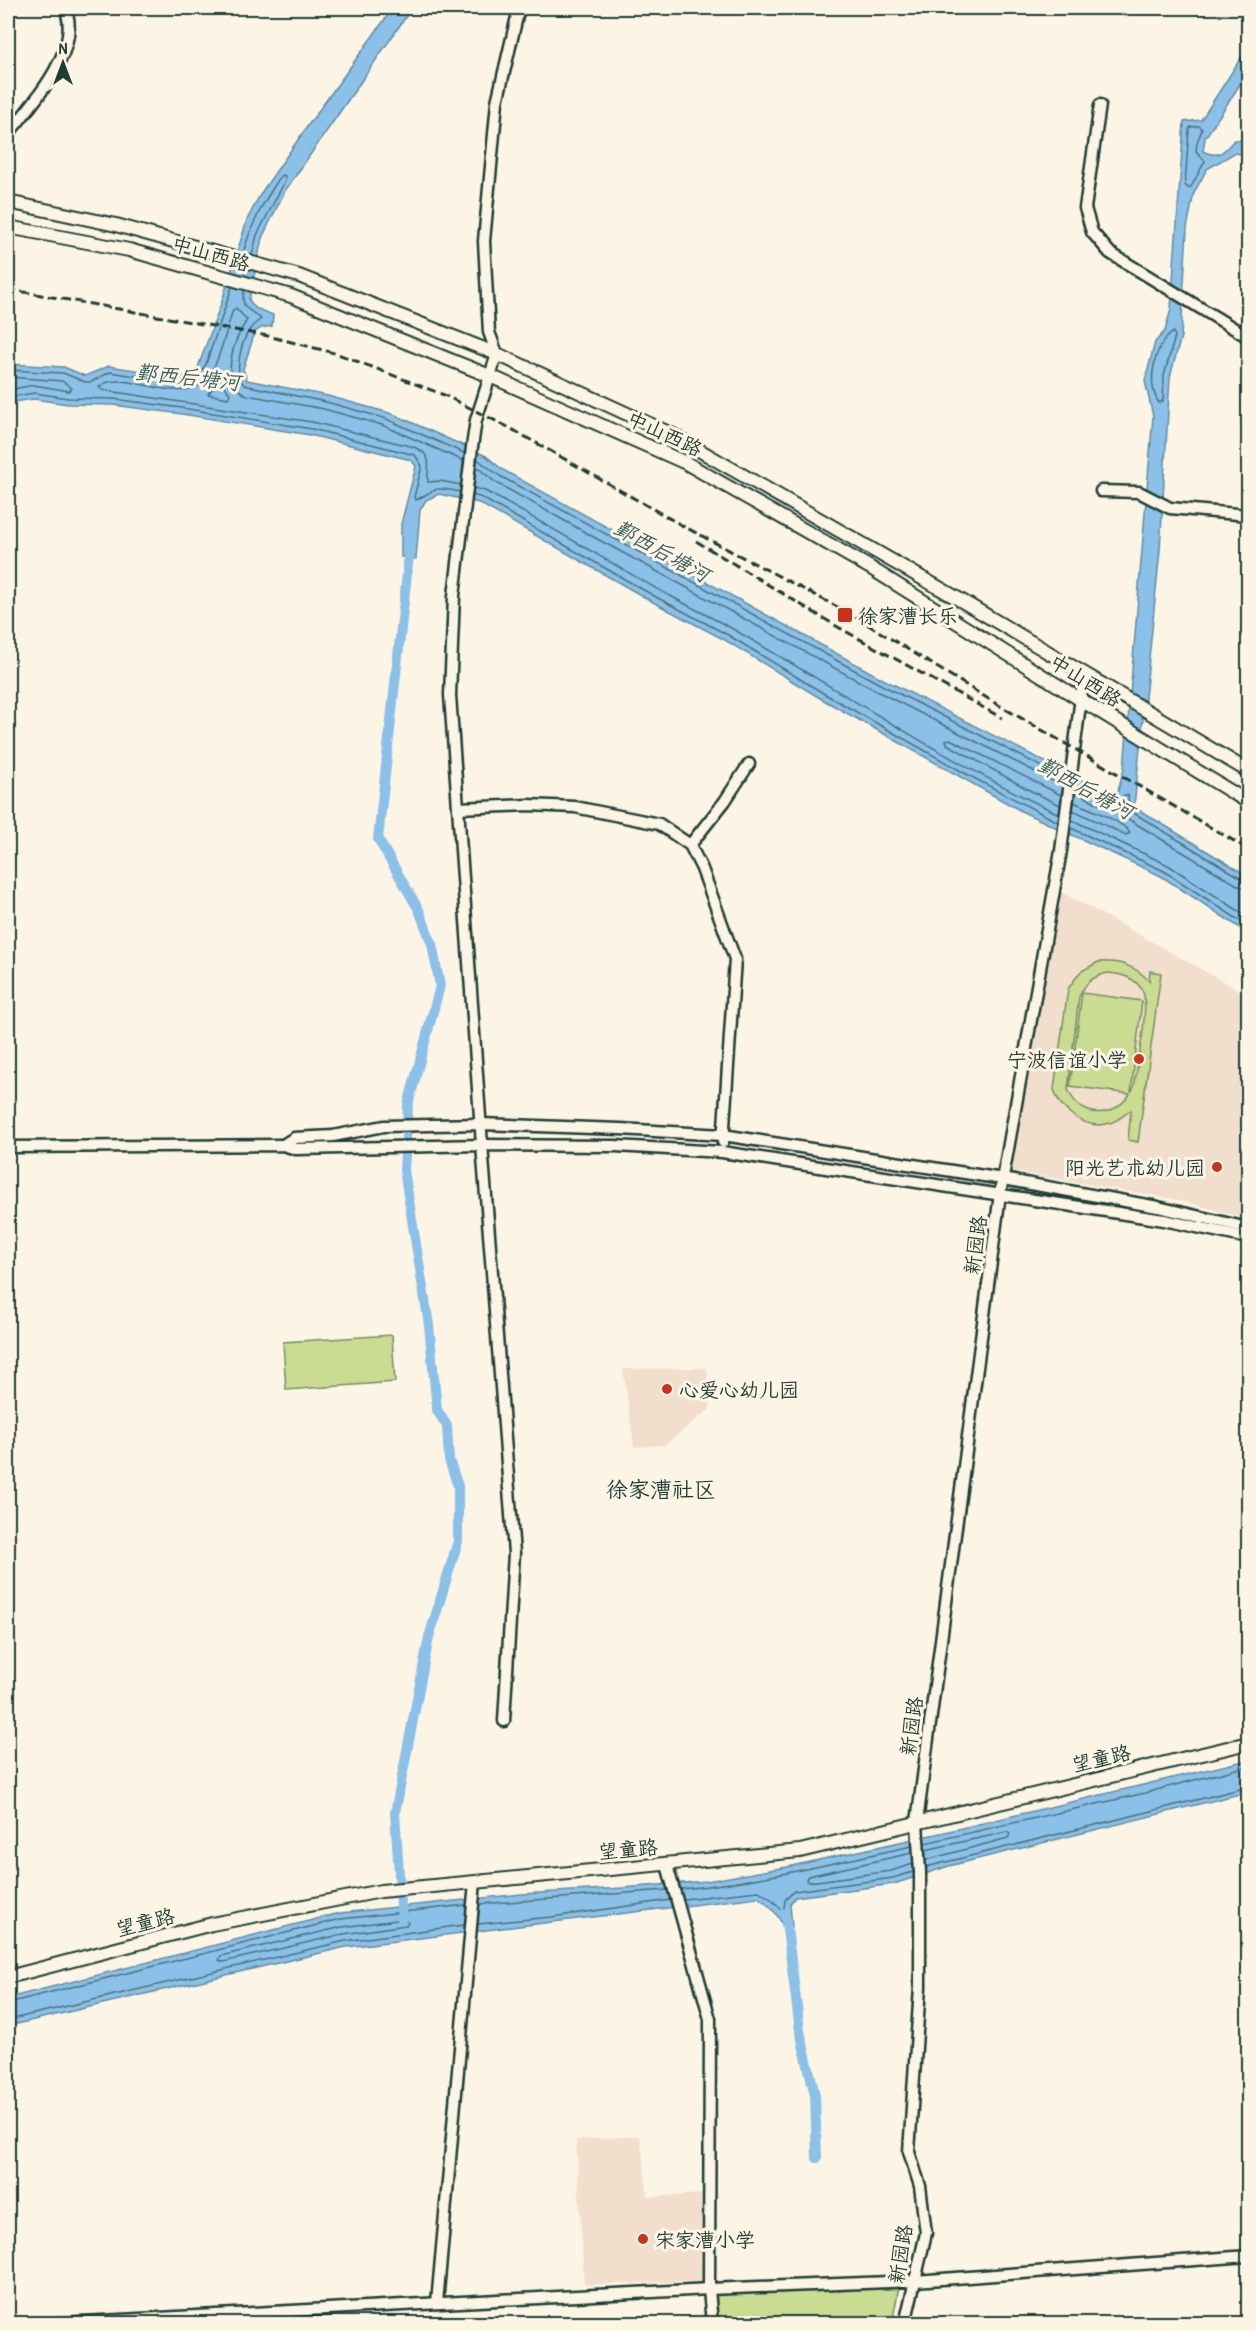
<svg xmlns="http://www.w3.org/2000/svg" width="1256" height="2331" font-family="'Patrick Hand','LXGW WenKai TC',sans-serif">
	<style>
		.built { fill: #f2decc }
		.green { fill: #c9dc91; stroke: #748c62; stroke-width: 1.5; fill-rule: evenodd }
		.water { fill: #8bc0e9; stroke: #608ca1; stroke-width: 1.5 }
		.lines { fill: none; stroke-linecap: round; stroke-linejoin: round }
		.shore { stroke: #4a717c; stroke-width: 1.5 }
		.canal { stroke: #8bc0e9; stroke-width: 10 }
		.minor-casing { stroke: #1f3d34; stroke-width: 15 }
		.major-casing { stroke: #1f3d34; stroke-width: 16 }
		.minor { stroke: #fcf5e5; stroke-width: 10 }
		.major { stroke: #fcf5e5; stroke-width: 12 }
		.rail { stroke: #1f3d34; stroke-width: 3; stroke-dasharray: 9 4.5; stroke-linecap: butt }
		.poi-dot { fill: #c8321e; stroke: #fcf5e5; stroke-width: 2 }
		.labels { text-anchor: middle; dominant-baseline: central; stroke-width: 6; stroke-linejoin: round; paint-order: stroke }
		.street-label { font-size: 20px; fill: #1f3d34; stroke: #fcf5e5 }
		.poi-label { font-size: 20px; fill: #1f3d34; stroke: #fcf5e5; text-anchor: start }
		.water-label { font-size: 21px; font-style: italic; fill: #3a5e61; stroke: #fcf5e5 }
		.quarter-label { font-size: 22px; fill: #1f3d34; stroke: #fcf5e5 }
	</style>
	<rect width="100%" height="100%" fill="#fcf5e5"/>
	<filter id="ink" filterUnits="userSpaceOnUse"><feTurbulence type="fractalNoise" baseFrequency=".0167" numOctaves="2"/><feDisplacementMap in="SourceGraphic" scale="12" xChannelSelector="R" yChannelSelector="G"/><feConvolveMatrix kernelMatrix="1 2 1 2 8 2 1 2 1" color-interpolation-filters="sRGB"/></filter>
	<g filter="url(#ink)">
		<g class="built">
			<polygon points="1060,891 1248,995 1248,1219 1179,1200 1009,1171"/>
			<polygon points="707,1368 710,1409 665,1445 634,1447 623,1369"/>
			<polygon points="640,2136 648,2197 706,2194 704,2281 584,2285 576,2140"/>
		</g>
		<g class="green">
			<path d="M1098,962C1119,961 1135,965 1149,981L1150,971L1161,973L1138,1142L1128,1140L1131,1110C1123,1116 1116,1122 1106,1124C1084,1129 1059,1110 1054,1089L1068,989L1080,972ZM1107,973C1121,974 1136,977 1143,992C1149,1007 1137,1067 1134,1087L1131,1092L1142,1001L1082,993L1070,1086L1130,1094C1113,1119 1080,1120 1068,1089L1079,997C1085,983 1092,977 1107,973Z"/>
			<polygon points="392,1335 395,1382 286,1390 283,1342"/>
			<polygon points="899,2286 892,2324 715,2323 712,2292"/>
		</g>
		<g class="water">
			<path d="M393,8H412L285,191L262,238L249,300L255,308L273,315L272,326L261,328L255,332L243,369L247,380L328,396L393,414L486,456L503,470L881,678L1116,798L1124,768L1153,416L1145,381L1155,342L1165,331L1171,309L1184,122L1201,120L1248,47V72L1205,138L1203,151C1218,159 1224,152 1234,140H1239L1248,146V155L1234,153L1207,169L1194,193L1187,228L1181,337L1170,377L1160,550L1134,807L1248,876V933L1161,876L1023,812L820,698L725,640L653,602L479,503L439,494L426,500L420,510L416,559L401,557V524L416,466L411,460L310,435L182,414L113,405L68,404L34,399L8,403V364L64,367L85,376L109,366L181,377L193,374L197,370L222,301L247,220L261,193L309,124Z"/>
			<path d="M1248,1760V1792L949,1866L894,1884L795,1897L790,1904L792,1927L783,1928C780,1915 769,1905 758,1897L346,1947L8,2026V1998L340,1913L522,1894L623,1888L707,1881L787,1867L945,1832Z"/>
		</g>
		<g class="lines">
			<g class="shore">
				<polygon points="1200,126 1202,130 1197,142 1196,151 1205,161 1191,187 1188,188 1185,185 1189,129 1191,127"/>
				<path d="M243,253C252,223 263,202 281,176L284,175L286,179L257,235L252,255"/>
				<path d="M244,291C240,310 250,309 261,319C258,322 253,324 250,329C241,342 233,372 244,385L326,402L384,418L464,453"/>
				<path d="M1173,332L1175,336L1164,376L1163,401L1159,403C1146,384 1154,345 1173,332Z"/>
				<polyline points="8,370 63,373 85,382 91,382 110,372 181,383 196,379 206,364 232,287"/>
				<polyline points="8,377 62,381 72,388 69,391 34,385 8,390"/>
				<polygon points="220,379 230,394 228,398 208,394"/>
				<path d="M8,397L35,393L68,398L114,399L182,408L312,429L415,455L422,466L414,497L416,500C437,489 434,486 460,492"/>
				<polyline points="477,459 500,476 878,683 1064,778"/>
				<polyline points="476,466 495,482 590,535 875,690 1063,786"/>
				<path d="M461,485L440,481L428,482C426,466 436,457 414,447L312,422L102,390L99,387C122,366 181,409 206,380C219,365 226,330 233,310L236,308L247,320C234,340 217,382 247,395L324,409L382,425L464,461"/>
				<path d="M474,488L485,491C544,523 601,557 659,590C683,603 707,615 731,628C840,690 945,761 1059,814"/>
				<polyline points="473,495 482,498 656,597 728,635 823,693 970,776 1058,822"/>
				<polyline points="1076,784 1114,803 1120,802 1124,795 1128,795 1129,808 1132,812 1243,879 1248,880"/>
				<polyline points="1075,792 1110,809 1121,811 1128,819 1239,886 1248,888"/>
				<polyline points="1060,805 1033,792 947,744 946,740 950,739 1061,795"/>
				<path d="M1073,810L1126,835L1130,833C1123,821 1089,809 1074,802"/>
				<polyline points="1072,820 1168,865 1248,917"/>
				<polyline points="1071,828 1164,871 1248,926"/>
				<polyline points="925,1843 1145,1793 1248,1766"/>
				<polyline points="925,1850 1007,1832 1010,1834 1008,1838 926,1860"/>
				<polyline points="912,1853 808,1876 806,1879 809,1882 891,1871 913,1864"/>
				<polyline points="926,1867 1248,1787"/>
				<path d="M681,1889C759,1882 835,1862 912,1846"/>
				<polyline points="684,1899 759,1891 771,1899 782,1910 784,1908 785,1900 794,1891 893,1878 913,1872"/>
				<polyline points="480,1904 667,1890"/>
				<polygon points="405,1919 408,1922 406,1925 344,1934 223,1962 219,1960 221,1956 342,1927"/>
				<polyline points="478,1924 552,1917 670,1900"/>
				<polyline points="8,2003 341,1919 466,1905"/>
				<polyline points="8,2020 345,1941 464,1925"/>
			</g>
			<g class="canal">
				<polyline points="785,1913 800,2031 815,2095 817,2158"/>
				<polyline points="402,1920 395,1813 429,1637 458,1541 458,1486 449,1460 447,1426 437,1410 429,1325 404,1170 408,1105 440,986 432,944 419,910 378,839 410,546"/>
			</g>
			<g class="minor-casing">
				<g id="minor">
					<polyline points="1100,105 1085,208 1092,232 1110,253 1248,337"/>
					<path d="M8,134C32,105 83,48 65,8"/>
					<polyline points="1101,491 1139,492 1170,508 1248,515"/>
					<polyline points="458,808 528,805 575,807 659,824 690,845 702,869 735,959 723,1142"/>
					<polyline points="690,845 725,801 749,764"/>
					<polyline points="283,1145 294,1138 333,1136 384,1126 480,1124 620,1129 723,1135 1003,1179 1158,1207 1248,1228"/>
					<polyline points="8,1147 283,1145 296,1149 482,1145 615,1146 722,1152 1164,1220 1248,1238"/>
					<polyline points="504,1721 514,1553 482,1145 450,695 454,596 472,447 476,420 497,354 489,332 484,241 497,102 519,8"/>
					<polyline points="667,1865 710,2019 709,2289 712,2324"/>
					<polyline points="437,2303 475,1882"/>
					<polyline points="44,2324 709,2289 915,2281 1248,2256"/>
					<polyline points="905,2324 926,2233 920,2186 909,2152 920,1987 920,1873 917,1822 1000,1194 1061,851 1084,674"/>
				</g>
			</g>
			<g class="major-casing">
				<g id="major">
					<polyline points="8,202 116,225 299,276 497,354 671,434 962,601 1248,771"/>
					<polyline points="8,227 129,250 291,296 490,376 686,463 869,567 1081,700 1248,802"/>
					<polyline points="8,1977 212,1924 381,1891 800,1851 1248,1743"/>
				</g>
			</g>
			<use href="#minor" class="minor"/>
			<use href="#major" class="major"/>
			<g class="rail">
				<polyline points="8,289 268,336 338,354 444,395 508,427 683,526 849,613 995,703 1248,849"/>
				<polyline points="696,541 838,627 1002,718"/>
			</g>
		</g>
	</g>
	<g class="poi-dot">
		<rect x="837" y="607" width="16" height="16" rx="3"/>
		<circle cx="1139" cy="1059" r="6"/>
		<circle cx="1217" cy="1167" r="6"/>
		<circle cx="667" cy="1389" r="6"/>
		<circle cx="643" cy="2239" r="6"/>
	</g>
	<g class="labels">
		<g class="street-label">
			<text transform="translate(211 253) rotate(16)">中山西路</text>
			<text transform="translate(665 433) rotate(25)">中山西路</text>
			<text transform="translate(1086 680) rotate(32)">中山西路</text>
			<text transform="translate(975 1245) rotate(-82)">新园路</text>
			<text transform="translate(911 1726) rotate(-82)">新园路</text>
			<text transform="translate(1101 1758) rotate(-13)">望童路</text>
			<text transform="translate(628 1849) rotate(-5)">望童路</text>
			<text transform="translate(145 1922) rotate(-14)">望童路</text>
			<text transform="translate(900 2254) rotate(-81)">新园路</text>
		</g>
		<g class="poi-label">
			<text x="858" y="615">徐家漕长乐</text>
			<text x="1127" y="1059" text-anchor="end">宁波信谊小学</text>
			<text x="1205" y="1167" text-anchor="end">阳光艺术幼儿园</text>
			<text x="679" y="1389">心爱心幼儿园</text>
			<text x="655" y="2239">宋家漕小学</text>
		</g>
		<g class="water-label">
			<text transform="translate(188 377) rotate(6)">鄞西后塘河</text>
			<text transform="translate(662 551) rotate(29)">鄞西后塘河</text>
			<text transform="translate(1086 788) rotate(29)">鄞西后塘河</text>
		</g>
		<g class="quarter-label">
			<text x="661" y="1489">徐家漕社区</text>
		</g>
	</g>
	<rect width="1256" height="2331" fill="none" stroke="#fcf5e5" stroke-width="30"/>
	<rect x="15" y="15" width="1226" height="2301" fill="none" stroke="#1f3d34" stroke-width="2" filter="url(#ink)"/>
	<g transform="translate(63 63)" stroke="#fcf5e5" stroke-width="4.5" paint-order="stroke">
	<path d="M0-4.5L10 22L0 15L-10 22Z" fill="#1f3d34"/>
	<text y="-9" font-size="16" font-weight="bold" text-anchor="middle" fill="#1f3d34">N</text>
	</g>
</svg>
